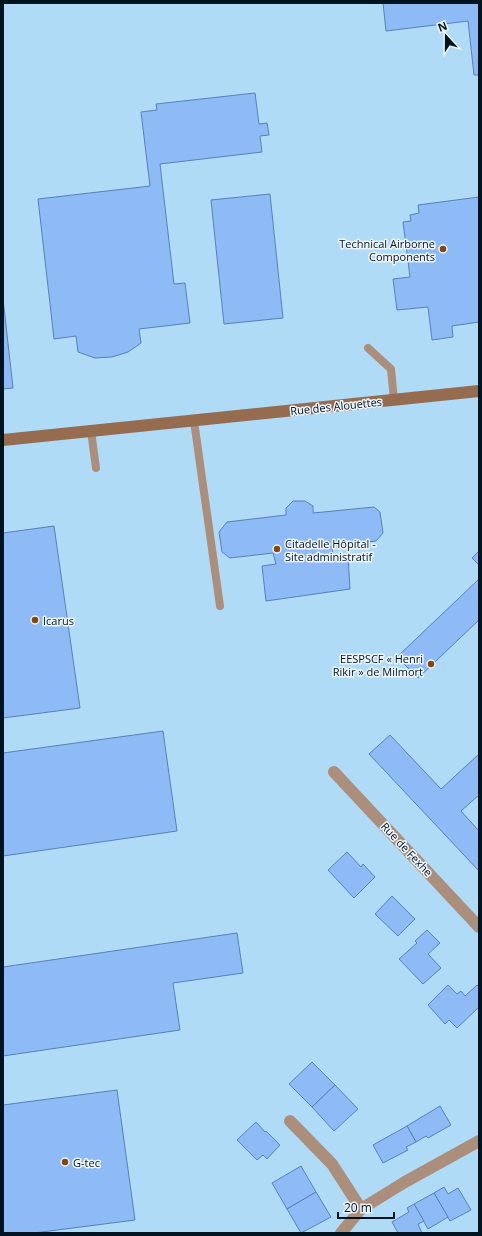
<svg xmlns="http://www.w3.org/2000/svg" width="482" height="1236" font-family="'Open Sans',sans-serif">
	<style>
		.building { fill: #8ebaf5; stroke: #5781b9 }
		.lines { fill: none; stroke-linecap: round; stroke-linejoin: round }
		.lane { stroke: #ab8e7b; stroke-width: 8 }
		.street { stroke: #ab8e7b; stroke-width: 12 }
		.secondary { stroke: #956c50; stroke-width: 12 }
		.poi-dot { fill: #86460b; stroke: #eff6fb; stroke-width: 1.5 }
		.labels { text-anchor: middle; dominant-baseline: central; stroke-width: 3; stroke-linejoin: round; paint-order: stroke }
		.poi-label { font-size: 11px; fill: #001320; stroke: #eff6fb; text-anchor: start }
		.street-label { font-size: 11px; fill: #001320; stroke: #eff6fb }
	</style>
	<rect width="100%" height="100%" fill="#b0dbf6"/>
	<g class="building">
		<polygon points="383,3 479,3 479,75 474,75 468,21 386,31"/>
		<polygon points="255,93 259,124 267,123 269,135 260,136 262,152 160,164 174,284 185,283 190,323 139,329 141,343 128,352 112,357 95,358 78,352 76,336 54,339 38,199 150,186 141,112 157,110 156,104"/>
		<polygon points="270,194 283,318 224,324 211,200"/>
		<polygon points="479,197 479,322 452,326 453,337 432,340 428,307 397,310 393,279 410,277 403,222 411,221 410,215 419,213 418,205"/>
		<polygon points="3,299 13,388 3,389"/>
		<polygon points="293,501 305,501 313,506 313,513 374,507 380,512 383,533 376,541 332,546 333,557 348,556 350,589 266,601 262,566 276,564 273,553 230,558 222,552 219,532 227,522 286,515 286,508"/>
		<polygon points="54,526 80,708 3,718 3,533"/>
		<polygon points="479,551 479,565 472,558"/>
		<polygon points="479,579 479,620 418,678 397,657"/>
		<polygon points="163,731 177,831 3,856 3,753"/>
		<polygon points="390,735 441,789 479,754 479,795 461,811 479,831 479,871 369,754"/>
		<polygon points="347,852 361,867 363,864 375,877 354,898 328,870"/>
		<polygon points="392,896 415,919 398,936 375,914"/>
		<polygon points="427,930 440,943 428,954 441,968 423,984 399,959 417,943 415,941"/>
		<polygon points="237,933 243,973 173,983 180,1030 3,1056 3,967"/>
		<polygon points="448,985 457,994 461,991 465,996 477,985 479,987 479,1007 457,1028 449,1020 445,1024 428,1005"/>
		<polygon points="312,1062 335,1085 312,1107 289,1084"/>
		<polygon points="335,1085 358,1109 334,1131 312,1107"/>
		<polygon points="117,1090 135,1220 34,1233 3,1233 3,1105"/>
		<polygon points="440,1106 451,1125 428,1138 426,1136 416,1142 407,1126"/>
		<polygon points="256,1122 265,1132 266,1131 280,1145 267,1159 263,1155 257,1160 237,1140"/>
		<polygon points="407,1126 416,1142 406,1147 408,1150 383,1163 373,1145"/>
		<polygon points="301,1166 316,1192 287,1209 272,1183"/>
		<polygon points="444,1187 448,1194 458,1188 471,1210 450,1221 434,1193"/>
		<polygon points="316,1192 331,1217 301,1233 287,1209"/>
		<polygon points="434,1193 448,1217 428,1229 414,1204"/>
		<polygon points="414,1204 424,1221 418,1224 422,1233 398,1233 392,1222 409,1212 407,1208"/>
	</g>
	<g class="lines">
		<g class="lane">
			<polyline points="368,348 391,369 394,400"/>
			<polyline points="194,421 220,606"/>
			<polyline points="91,431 96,468"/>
		</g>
		<g class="street">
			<polyline points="334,772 479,927"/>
			<polyline points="290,1121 332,1164 361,1209"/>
			<polyline points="341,1233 361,1209 405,1182 479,1141"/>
		</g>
		<polyline class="secondary" points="3,440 479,391"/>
	</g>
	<g class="poi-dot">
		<circle cx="443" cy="249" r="4"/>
		<circle cx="277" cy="549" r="4"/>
		<circle cx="35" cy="620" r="4"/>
		<circle cx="431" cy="664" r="4"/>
		<circle cx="65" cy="1162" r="4"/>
	</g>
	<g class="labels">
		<g class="poi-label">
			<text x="435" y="243" text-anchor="end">Technical Airborne<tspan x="435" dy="13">Components</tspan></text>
			<text x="285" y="543">Citadelle Hôpital -<tspan x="285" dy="13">Site administratif</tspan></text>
			<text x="43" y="620">Icarus</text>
			<text x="423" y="658" text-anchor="end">EESPSCF « Henri<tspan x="423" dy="13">Rikir » de Milmort</tspan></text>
			<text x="73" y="1162">G-tec</text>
		</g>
		<g class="street-label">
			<text transform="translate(336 406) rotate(-6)">Rue des Alouettes</text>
			<text transform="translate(407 849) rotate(47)">Rue de Fexhe</text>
		</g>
	</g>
	<rect width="482" height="1236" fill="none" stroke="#001320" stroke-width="8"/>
	<g transform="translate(446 36) rotate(339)" stroke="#eff6fb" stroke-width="3" paint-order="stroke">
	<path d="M0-3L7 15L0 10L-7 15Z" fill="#001320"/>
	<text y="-6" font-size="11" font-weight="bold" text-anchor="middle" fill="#001320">N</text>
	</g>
	<path d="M338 1212v6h56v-6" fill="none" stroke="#001320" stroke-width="2"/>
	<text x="344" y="1212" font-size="12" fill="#001320" stroke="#eff6fb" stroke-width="3" paint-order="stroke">20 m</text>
</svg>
